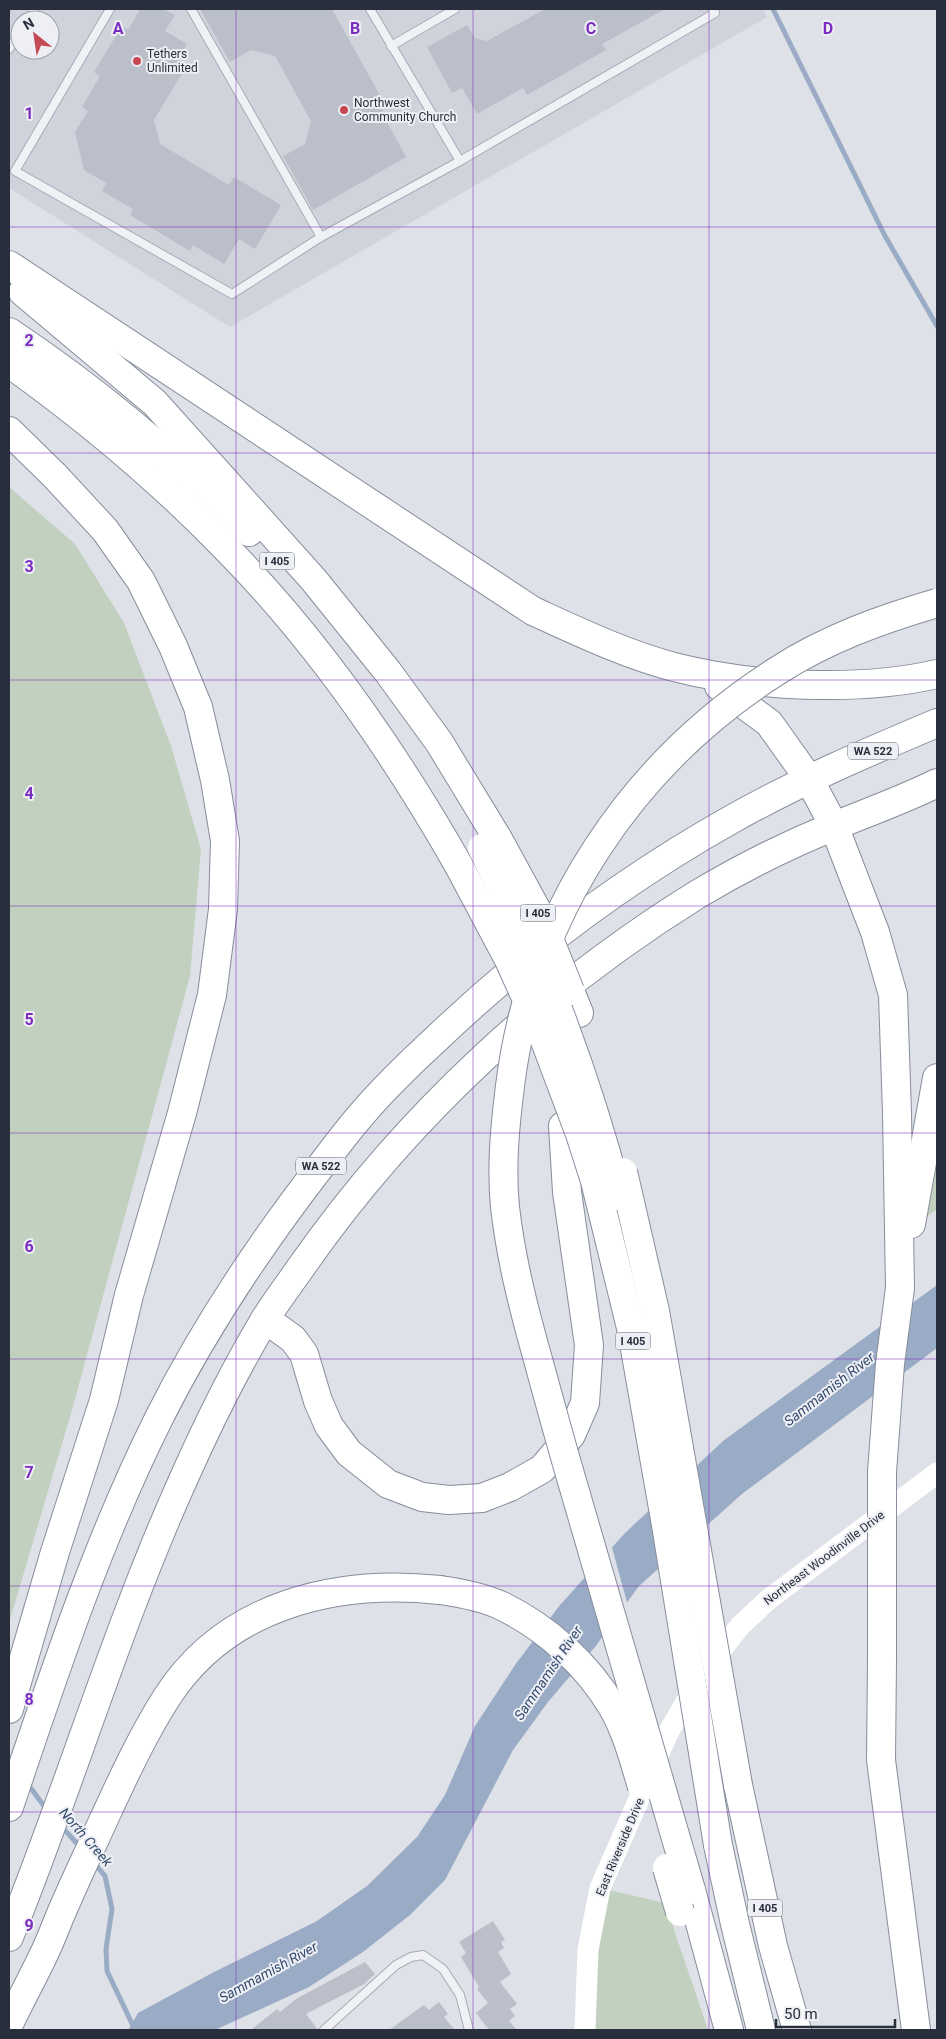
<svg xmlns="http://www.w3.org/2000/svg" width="946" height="2039" font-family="Roboto,sans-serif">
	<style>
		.built { fill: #d0d3db; fill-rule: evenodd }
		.green { fill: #c2d0bf }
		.water { fill: #9aacc5 }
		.pier { fill: #dee1e7 }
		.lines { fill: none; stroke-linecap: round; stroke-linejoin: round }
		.stream { stroke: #9aacc5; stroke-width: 5 }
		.building { fill: #bbbfc9 }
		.lane-casing { stroke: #a7abb4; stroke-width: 10 }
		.highway-casing { stroke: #868d9c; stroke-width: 30 }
		.lane { stroke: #f0f1f5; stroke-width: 8 }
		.secondary { stroke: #fff; stroke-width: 21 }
		.highway { stroke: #fff; stroke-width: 28 }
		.highway-bridge-casing { stroke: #868d9c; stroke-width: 30; stroke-linecap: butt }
		.highway-bridge { stroke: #fff; stroke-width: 28 }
		.grid { fill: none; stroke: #7b2cbf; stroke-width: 1; stroke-opacity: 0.55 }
		.poi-dot { fill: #c64853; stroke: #edeff4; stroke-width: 2 }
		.labels { text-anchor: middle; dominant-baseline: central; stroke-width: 4; stroke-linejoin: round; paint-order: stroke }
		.shield { fill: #edeff4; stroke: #636873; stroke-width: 1 }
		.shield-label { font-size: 11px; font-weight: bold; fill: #282e3c }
		.poi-label { font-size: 12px; fill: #282e3c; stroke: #edeff4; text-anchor: start }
		.street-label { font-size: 12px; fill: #282e3c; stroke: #edeff4 }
		.water-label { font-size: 14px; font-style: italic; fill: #344a6e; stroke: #edeff4 }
		.grid-label { font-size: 16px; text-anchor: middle; font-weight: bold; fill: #7b2cbf; stroke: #edeff4; stroke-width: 4; stroke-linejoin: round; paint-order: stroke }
	</style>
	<rect width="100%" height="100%" fill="#dee1e7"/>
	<path class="built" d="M9,9H763L767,17L230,327L9,188ZM20,20H50V50H20Z"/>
	<g class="green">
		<polygon points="9,487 75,544 124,623 171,746 201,849 190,976 72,1410 9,1623"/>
		<polygon points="937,1148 937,1209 912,1228"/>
		<polygon points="600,1888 665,1903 708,2030 585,2030"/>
	</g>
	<polygon class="water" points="937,1285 937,1348 742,1494 639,1586 595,1647 548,1702 513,1750 445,1880 410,1915 363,1952 309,1987 215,2030 128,2030 138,2013 214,1972 317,1921 367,1886 417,1837 445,1795 475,1726 515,1665 560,1605 625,1533 723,1441"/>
	<polygon class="pier" points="611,1544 628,1606 609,1633 591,1567"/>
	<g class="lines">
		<g class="stream">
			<polyline points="773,9 885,236 937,326"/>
			<polyline points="27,1783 47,1810"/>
			<polyline points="61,1826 82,1849"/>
			<polyline points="94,1863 105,1876 112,1909 106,1949 107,1971 135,2030"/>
		</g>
	</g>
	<g class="building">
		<polygon points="140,9 163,9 175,15 165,31 187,44 178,59 187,65 154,120 160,144 229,185 234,177 281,205 255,249 239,239 224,264 193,245 190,251 130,215 133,209 102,191 106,183 84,170 75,132 88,111 82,107 100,76 94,72 122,26 128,30"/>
		<polygon points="200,9 332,9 387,108 381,111 406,157 313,210 283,156 305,144 311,121 275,56 251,50 230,62"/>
		<polygon points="545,9 665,9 602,44 606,50 527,95 523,88 477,114 462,88 452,93 427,47 467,25 475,38 487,41"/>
		<polygon points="493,1921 505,1940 501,1942 504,1948 498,1952 511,1974 500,1982 517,2004 510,2009 515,2016 509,2021 517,2030 489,2030 476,2013 488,2003 477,1989 479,1987 461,1957 466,1953 459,1942"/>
		<polygon points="365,1962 375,1974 364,1984 306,2014 318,2030 251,2030 277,2009 280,2012 296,1999"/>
		<polygon points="439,2002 448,2014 444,2017 455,2030 389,2030 424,2005 429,2010"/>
	</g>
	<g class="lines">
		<g class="lane-casing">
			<g id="lane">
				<polyline points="110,9 15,171 232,294 321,237 460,161 715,13 712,9"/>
				<polyline points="191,9 321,237"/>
				<polyline points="370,9 460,161"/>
				<polyline points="28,20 35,9"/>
				<polyline points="391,46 455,9"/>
				<polyline points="9,49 20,32"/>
				<polyline points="324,2030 396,1965 411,1957 423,1955 443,1969 460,1995 469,2030"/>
			</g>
		</g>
		<g class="highway-casing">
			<g id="highway">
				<path d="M9,265L533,611C579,632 625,654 674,667C752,687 859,692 937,674"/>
				<polyline points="23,292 155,403 313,579 388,672 439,742 498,839"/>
				<path d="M9,332C96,390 176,457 249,532"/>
				<path d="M9,363C86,418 159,479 225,547C316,639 394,752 458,864"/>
				<polyline points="9,431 55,476 105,530 141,581 173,646 198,707 215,780 225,841 223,909 212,995 182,1113 129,1295 104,1400 55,1552 9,1709"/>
				<polyline points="719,686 769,723 809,779 834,826 875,932 893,995 897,1113 900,1288"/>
				<polyline points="570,991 579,1013"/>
				<polyline points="911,1224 937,1078"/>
				<polyline points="265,1319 293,1339 304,1354 318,1401 329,1426 349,1453 388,1484 422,1497 449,1500 482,1498 510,1487 542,1469 571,1435 585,1403 589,1345 567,1192 563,1126"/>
				<polyline points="882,1660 881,1760 916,2030"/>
				<polyline points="738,1785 773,1946 797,2030"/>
				<path d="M9,1807C53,1676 97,1542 159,1418C204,1328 259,1246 320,1167C334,1149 347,1131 362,1114C384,1088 410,1063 435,1040C526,953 625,879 734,818C800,781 868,752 937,723"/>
				<polyline points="718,1845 735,1924 761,2030"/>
				<polyline points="691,1890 729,2030"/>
				<path d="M9,1937C70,1786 116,1629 183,1480C207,1426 234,1371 264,1321C276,1301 291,1282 304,1263C408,1115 545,989 698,894C740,869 792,843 837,825C871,811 905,799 937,783"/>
				<path d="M9,2024C20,2001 32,1979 43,1956C52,1938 58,1919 67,1900C78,1874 91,1848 103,1821C122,1780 142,1736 167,1697C227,1604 337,1579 440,1590"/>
			</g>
		</g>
		<use href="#lane" class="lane"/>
		<polyline class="secondary" points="585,2030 588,1950 600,1888 668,1733 701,1676 740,1626 769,1599 937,1473"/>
		<use href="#highway" class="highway"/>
		<g class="highway-bridge-casing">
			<g id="highway-bridge">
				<polyline points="498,839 540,916 570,991"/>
				<path d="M482,848C509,904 539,959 561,1017C583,1076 602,1135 618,1196"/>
				<polyline points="458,864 509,960 542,1033 580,1134 595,1181 632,1332 666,1525 718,1845"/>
				<polyline points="623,1172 655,1311 738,1785"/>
				<path d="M440,1590C461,1593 483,1597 502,1606C547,1628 588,1665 613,1708C627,1733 634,1760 642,1787"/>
				<polyline points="882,1660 882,1472 890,1364 900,1288"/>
				<polyline points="667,1868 680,1912"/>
				<path d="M691,1890C652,1756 613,1622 574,1488C561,1444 549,1400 537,1356C523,1306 511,1259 505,1207C501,1167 505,1126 510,1086C531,914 631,764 777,671C826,639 882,619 937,603"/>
			</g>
		</g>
		<use href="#highway-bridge" class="highway-bridge"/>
	</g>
	<path class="grid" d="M236,9V2030M473,9V2030M709,9V2030M9,227H937M9,453H937M9,680H937M9,906H937M9,1133H937M9,1359H937M9,1586H937M9,1812H937"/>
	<g class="poi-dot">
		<circle cx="137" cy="61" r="5"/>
		<circle cx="344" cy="110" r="5"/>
	</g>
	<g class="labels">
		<g class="shield">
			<rect x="259.5" y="552.5" width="35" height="17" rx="4"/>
			<rect x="848" y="742.5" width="50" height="17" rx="4"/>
			<rect x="520.5" y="904.5" width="35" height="17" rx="4"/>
			<rect x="296" y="1157.5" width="50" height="17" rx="4"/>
			<rect x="615.5" y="1332.5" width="35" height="17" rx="4"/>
			<rect x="747.5" y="1899.5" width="35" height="17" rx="4"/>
		</g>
		<g class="shield-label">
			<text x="277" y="561">I 405</text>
			<text x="873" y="751">WA 522</text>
			<text x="538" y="913">I 405</text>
			<text x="321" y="1166">WA 522</text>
			<text x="633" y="1341">I 405</text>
			<text x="765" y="1908">I 405</text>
		</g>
		<g class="poi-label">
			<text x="147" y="54">Tethers<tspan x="147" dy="14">Unlimited</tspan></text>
			<text x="354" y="103">Northwest<tspan x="354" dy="14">Community Church</tspan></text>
		</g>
		<g class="street-label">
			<text transform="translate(824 1558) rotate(-37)">Northeast Woodinville Drive</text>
			<text transform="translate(620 1847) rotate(-67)">East Riverside Drive</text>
		</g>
		<g class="water-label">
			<text transform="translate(829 1389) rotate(-38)">Sammamish River</text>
			<text transform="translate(548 1673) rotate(-56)">Sammamish River</text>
			<text transform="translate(86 1837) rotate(49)">North Creek</text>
			<text transform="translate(268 1972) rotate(-29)">Sammamish River</text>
		</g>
	</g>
	<g class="grid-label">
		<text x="118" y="34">A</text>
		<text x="355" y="34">B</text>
		<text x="591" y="34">C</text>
		<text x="828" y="34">D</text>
		<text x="29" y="119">1</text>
		<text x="29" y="346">2</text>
		<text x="29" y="572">3</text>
		<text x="29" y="799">4</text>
		<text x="29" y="1025">5</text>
		<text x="29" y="1252">6</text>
		<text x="29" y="1478">7</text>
		<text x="29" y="1705">8</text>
		<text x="29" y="1931">9</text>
	</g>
	<rect width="946" height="2039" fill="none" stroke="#282e3c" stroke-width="20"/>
	<g transform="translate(35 35) rotate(330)"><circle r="24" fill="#edeff4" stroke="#9ea2aa"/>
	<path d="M0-4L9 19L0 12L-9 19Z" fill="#c64853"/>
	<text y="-8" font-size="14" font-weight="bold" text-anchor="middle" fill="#282e3c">N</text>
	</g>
	<path d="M776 2019v8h119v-8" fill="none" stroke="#282e3c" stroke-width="2.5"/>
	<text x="784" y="2019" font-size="15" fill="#282e3c" stroke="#edeff4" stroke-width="4" paint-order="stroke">50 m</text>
</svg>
